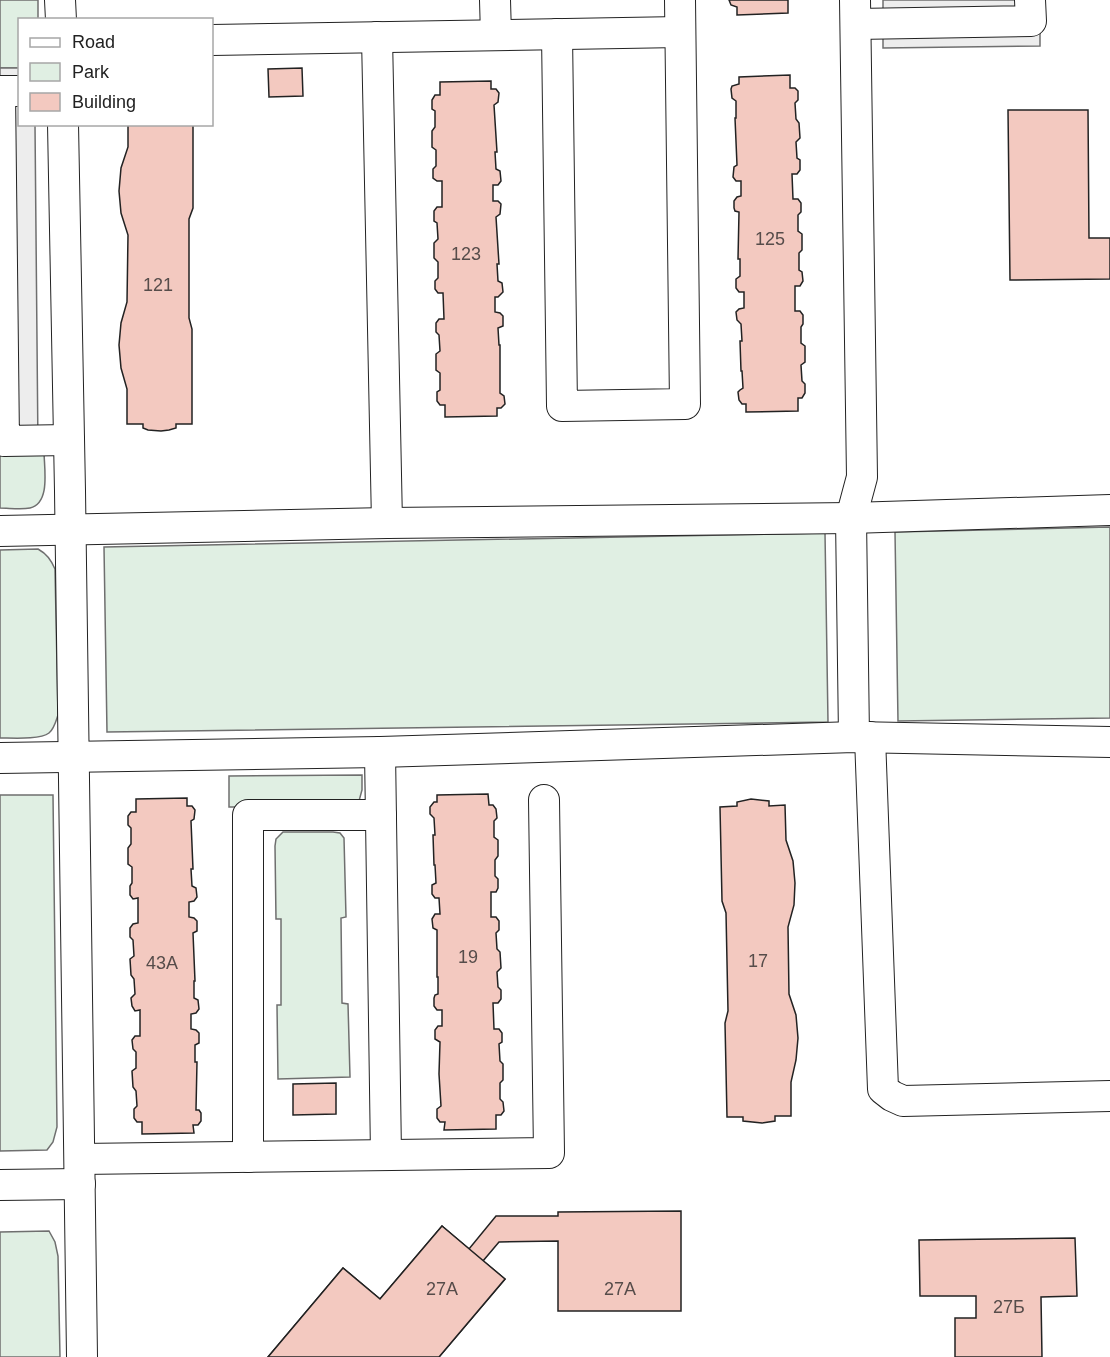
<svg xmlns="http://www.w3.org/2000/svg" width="1110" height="1357" font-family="Helvetica,sans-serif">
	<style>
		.green { fill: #e0efe3; stroke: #6f6f6f; stroke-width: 1.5 }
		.parking { fill: #ededed; stroke: #6f6f6f; stroke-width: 1.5 }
		.building { fill: #f3c9c0; stroke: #222; stroke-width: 1.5 }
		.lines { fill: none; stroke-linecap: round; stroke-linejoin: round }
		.minor-casing { stroke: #222; stroke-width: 32 }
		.minor { stroke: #fff; stroke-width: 30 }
		.labels { text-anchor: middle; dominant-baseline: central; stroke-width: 4.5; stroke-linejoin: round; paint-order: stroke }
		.number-label { font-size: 18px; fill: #564c4a }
	</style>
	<rect width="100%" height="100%" fill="#fff"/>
	<g class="green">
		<polygon points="0,0 38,0 38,19 20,20 19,68 0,68"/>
		<path d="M0,449L44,451C44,468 51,503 30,508C21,510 9,508 0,508Z"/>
		<polygon points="1110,527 1110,718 898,721 895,532"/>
		<polygon points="825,533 828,722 107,732 104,547"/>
		<path d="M38,549C47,554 51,560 55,569L58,715C56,721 54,729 49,733C40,740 12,738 0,738V550Z"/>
		<polygon points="362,775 362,790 359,801 344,807 229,807 229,776"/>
		<polygon points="0,795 53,795 57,1127 53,1142 47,1150 0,1151"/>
		<polygon points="283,832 333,832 340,833 344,838 346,917 341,918 342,1003 348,1004 350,1077 278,1079 277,1005 281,1005 281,919 276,919 275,846 276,839"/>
		<polygon points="49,1231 55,1242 58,1256 60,1357 0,1357 0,1232"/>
	</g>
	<g class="parking">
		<polygon points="883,0 1040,0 1040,46 883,48"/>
		<polygon points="0,68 19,68 20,124 35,125 38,448 0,449"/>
	</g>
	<g class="building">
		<polygon points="729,0 788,0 788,13 737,15 737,7 731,5"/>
		<polygon points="302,68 303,96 269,97 268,69"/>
		<polygon points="790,75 790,88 795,88 798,91 798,100 795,103 796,119 799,123 800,138 796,142 797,158 800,160 800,170 797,174 792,174 793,199 798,199 801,203 801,212 798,215 798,231 802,234 802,250 799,253 799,270 802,272 803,281 800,286 795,286 795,311 800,311 803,315 803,324 801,327 801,343 805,346 805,362 801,365 802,381 805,384 805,393 802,398 798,398 798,411 746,412 746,404 742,404 739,400 738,392 740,390 743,388 742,371 741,371 740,341 742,341 741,324 737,320 736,312 739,309 744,308 744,292 739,292 736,288 736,279 740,276 740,259 738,259 739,212 735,211 734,208 734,201 737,197 741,196 741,181 736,181 733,177 734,167 737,165 735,118 736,118 736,101 732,98 731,89 732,86 739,84 739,77"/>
		<polygon points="491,81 491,89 496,89 499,93 498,102 494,105 497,152 495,152 496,169 500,171 501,181 498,185 493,185 493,201 498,201 501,204 500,214 496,217 499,264 497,264 498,281 502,283 503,292 498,297 495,297 495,312 500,313 503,316 503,326 498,328 499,345 500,345 500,393 504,396 505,404 501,408 497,408 497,416 445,417 445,405 440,405 437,401 437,392 440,390 440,373 436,370 436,354 440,351 439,335 436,332 436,323 439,319 444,319 443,293 438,293 435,289 435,281 438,278 438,262 434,258 434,243 438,239 437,223 434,221 434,211 437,207 442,207 442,181 437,181 433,178 433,169 436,166 436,150 432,147 432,131 435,127 435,111 432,109 432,100 435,95 440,95 440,82"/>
		<polygon points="1008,110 1088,110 1089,238 1110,238 1110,279 1010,280"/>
		<polygon points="128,124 193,124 193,208 189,219 189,318 192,329 192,424 176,424 176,428 169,430 161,431 148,430 143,428 143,424 127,424 127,389 121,368 119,345 121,323 127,302 128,235 121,213 119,191 121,168 128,147"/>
		<polygon points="488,794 489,805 493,805 496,809 497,818 494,821 494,837 498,840 498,856 495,860 495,876 498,879 498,888 496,892 491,892 491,917 496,917 499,921 499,930 496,933 497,949 500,952 501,968 497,972 498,987 501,990 501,999 498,1003 493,1003 494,1029 499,1029 502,1033 502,1042 499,1044 500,1061 503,1064 503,1080 500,1083 500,1099 503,1102 504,1111 501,1115 496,1115 496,1129 444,1130 445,1122 440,1122 437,1118 437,1109 441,1106 439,1074 440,1042 435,1039 435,1030 438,1026 442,1026 442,1010 437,1010 434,1006 434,998 435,995 438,994 438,977 437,977 437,930 433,928 432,919 435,914 440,914 439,898 435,898 432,894 432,885 436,883 435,865 434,865 433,835 435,835 434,818 430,814 430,807 434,802 437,802 437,795"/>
		<polygon points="187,798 187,806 192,806 195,810 194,819 191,821 193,869 191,869 192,886 196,888 197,897 194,901 189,902 189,917 194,918 197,921 197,931 193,933 195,981 194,981 194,998 198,1000 199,1009 196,1013 191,1014 191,1029 196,1030 199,1033 199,1043 195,1045 195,1062 197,1062 196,1110 199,1110 201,1113 201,1121 198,1125 193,1125 194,1133 142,1134 142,1122 137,1122 134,1118 134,1109 137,1106 136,1091 133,1087 132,1071 136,1068 136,1052 133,1049 132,1040 135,1036 140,1036 140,1010 135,1011 132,1006 131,998 135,994 134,979 131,975 130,959 134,956 133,940 130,937 130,928 133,924 138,923 138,898 133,899 130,895 130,886 132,883 132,867 128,864 128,848 131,844 131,828 128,825 128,816 131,812 136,812 136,799"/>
		<polygon points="751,799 769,801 769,806 785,805 786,840 793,861 795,883 794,905 788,927 789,994 796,1015 798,1038 796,1060 791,1082 791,1116 775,1116 775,1121 762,1123 743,1121 743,1117 727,1117 725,1023 728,1011 726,913 722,901 720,807 737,806 737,802"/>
		<polygon points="336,1083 336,1114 293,1115 293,1084"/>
		<polygon points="681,1211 681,1311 558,1311 558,1241 499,1242 483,1261 505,1279 439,1357 268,1357 343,1268 380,1299 442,1226 469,1249 496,1216 558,1216 558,1212"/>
		<polygon points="442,1226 505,1279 439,1357 268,1357 343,1268 380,1299"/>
		<polygon points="1075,1238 1077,1296 1041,1297 1042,1357 955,1357 955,1318 976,1318 976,1296 920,1296 919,1240"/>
	</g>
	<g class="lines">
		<g class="minor-casing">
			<g id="minor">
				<polyline points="60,0 61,20"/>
				<polyline points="495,0 496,35"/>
				<polyline points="856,24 1031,21 1030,0"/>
				<polyline points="557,34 562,406 685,404 680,0"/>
				<polyline points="377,37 387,523"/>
				<polyline points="212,40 680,32"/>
				<polyline points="20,91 0,91 4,441 69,440"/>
				<polyline points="63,124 70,491 82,1357"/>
				<polyline points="0,531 387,523 851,518 1110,510"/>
				<polyline points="854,737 851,518 862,477 855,0"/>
				<polyline points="870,737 883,1089 892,1096 903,1101 1110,1096"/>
				<polyline points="380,752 386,1155"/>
				<polyline points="0,758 380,752 854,737 1110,742"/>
				<polyline points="248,1157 248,815 381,815"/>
				<polyline points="80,1159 549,1153 544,800"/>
				<polyline points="0,1185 80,1184"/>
			</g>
		</g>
		<use href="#minor" class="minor"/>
	</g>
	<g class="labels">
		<g class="number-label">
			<text x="770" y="239">125</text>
			<text x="466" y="254">123</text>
			<text x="158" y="285">121</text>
			<text x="468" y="957">19</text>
			<text x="758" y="961">17</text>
			<text x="162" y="963">43А</text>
			<text x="442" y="1289">27А</text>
			<text x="620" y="1289">27А</text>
			<text x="1009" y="1307">27Б</text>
		</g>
	</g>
	<rect x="18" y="18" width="195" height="108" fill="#ffffff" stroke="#a7a7a7" stroke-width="1.5"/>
	<rect x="30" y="38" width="30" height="9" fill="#ffffff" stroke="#a7a7a7" stroke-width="1.5"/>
	<text x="72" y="48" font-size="18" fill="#222222">Road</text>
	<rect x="30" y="63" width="30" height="18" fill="#e0efe3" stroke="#a7a7a7" stroke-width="1.5"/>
	<text x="72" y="78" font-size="18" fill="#222222">Park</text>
	<rect x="30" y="93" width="30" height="18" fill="#f3c9c0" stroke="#a7a7a7" stroke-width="1.5"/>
	<text x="72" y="108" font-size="18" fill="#222222">Building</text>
</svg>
